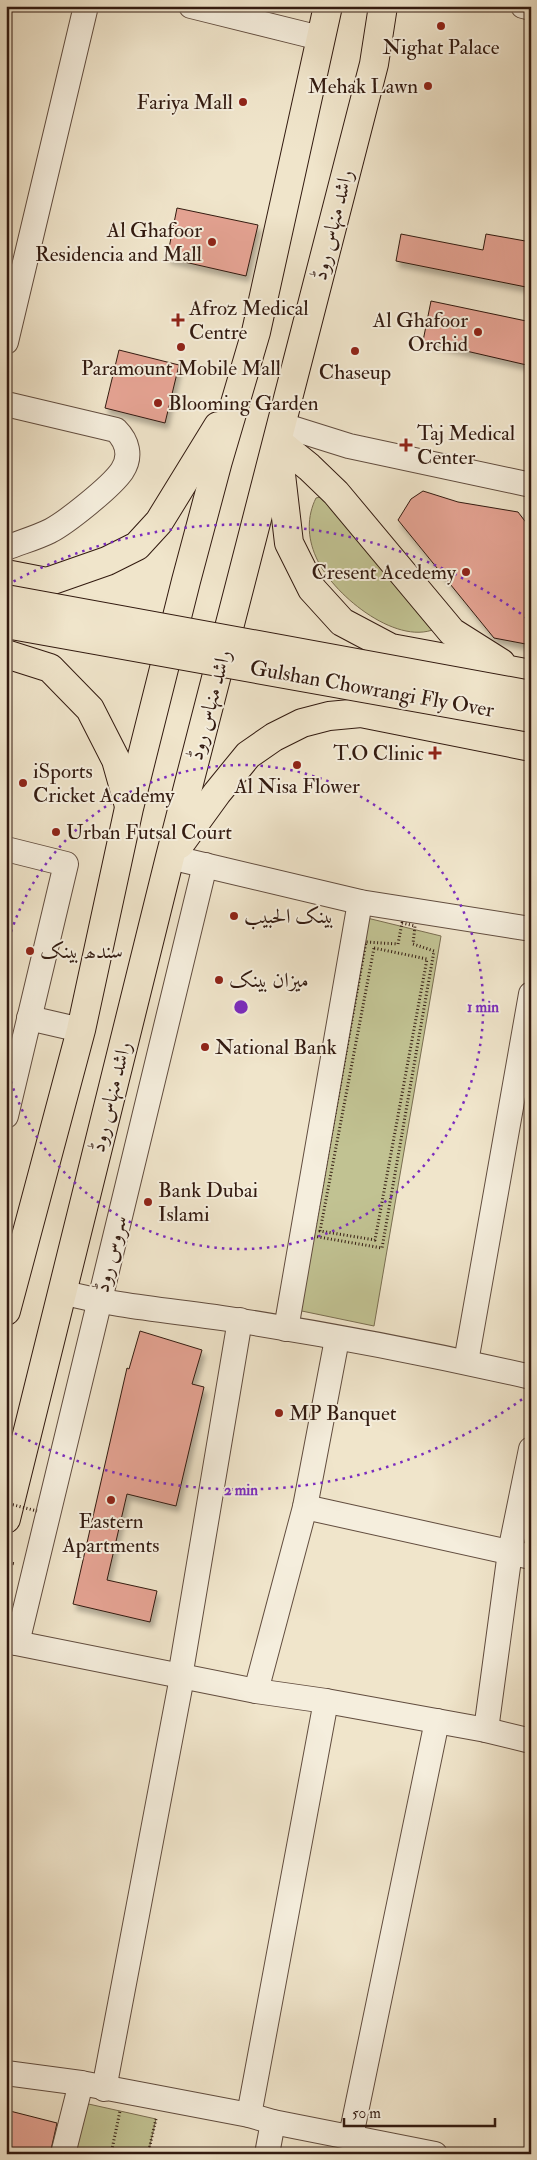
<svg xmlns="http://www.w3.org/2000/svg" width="537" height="2160" font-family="'IM FELL Double Pica',Amiri,serif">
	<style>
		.green { fill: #c1c292; stroke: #7a6e51 }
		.building { fill: #e5a393; stroke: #321a10; filter: url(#shadow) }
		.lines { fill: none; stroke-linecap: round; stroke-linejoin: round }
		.minor-casing { stroke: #624d3f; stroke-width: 26 }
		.major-casing { stroke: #321a10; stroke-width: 30 }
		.path { stroke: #321a10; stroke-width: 3; stroke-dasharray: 1 2.5; stroke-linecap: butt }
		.minor { stroke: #f5eedd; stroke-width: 24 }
		.major { stroke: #f0e5cb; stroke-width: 28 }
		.major-bridge-casing { stroke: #321a10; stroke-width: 30; stroke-linecap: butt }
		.path-bridge { stroke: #321a10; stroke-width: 3; stroke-dasharray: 1 2.5; stroke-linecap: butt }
		.major-bridge { stroke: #f0e5cb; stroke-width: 28 }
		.ring { fill: none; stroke: #7b2cbf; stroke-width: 2.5; stroke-dasharray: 2.5 5 }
		.poi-dot { fill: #8f2418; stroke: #f5eedd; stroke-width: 2 }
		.labels { text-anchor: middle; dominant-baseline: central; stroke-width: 4; stroke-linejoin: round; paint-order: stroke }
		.poi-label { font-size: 21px; fill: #321a10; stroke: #f5eedd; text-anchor: start }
		.street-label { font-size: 21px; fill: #321a10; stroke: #f5eedd }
		.centre { fill: #7b2cbf; stroke: #f5eedd; stroke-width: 2.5 }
		.ring-label { font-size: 15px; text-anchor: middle; font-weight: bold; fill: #7b2cbf; stroke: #f5eedd; stroke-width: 4; stroke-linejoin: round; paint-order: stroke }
	</style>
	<defs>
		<filter id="shadow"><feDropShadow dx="3" dy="5.5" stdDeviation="2.5" flood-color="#0004"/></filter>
	</defs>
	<rect width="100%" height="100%" fill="#f0e5cb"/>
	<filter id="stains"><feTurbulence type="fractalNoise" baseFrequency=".004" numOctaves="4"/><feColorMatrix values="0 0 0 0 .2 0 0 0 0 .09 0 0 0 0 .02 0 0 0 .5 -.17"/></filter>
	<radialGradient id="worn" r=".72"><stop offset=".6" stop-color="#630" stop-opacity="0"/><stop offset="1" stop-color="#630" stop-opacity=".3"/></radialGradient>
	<g class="green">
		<path d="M328,495L435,629C395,646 331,593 316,557C307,537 307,516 316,498Z"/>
		<polygon points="363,917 441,936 374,1326 297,1310"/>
		<polygon points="84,2103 156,2119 148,2154 73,2154"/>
	</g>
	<g class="building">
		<polygon points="177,208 258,225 246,276 167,258"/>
		<polygon points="401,234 483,250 486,234 531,242 531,288 396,261"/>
		<polygon points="431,301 531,322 531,366 423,341"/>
		<polygon points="119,350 179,365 165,423 105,408"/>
		<polygon points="423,491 458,502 518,512 531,529 531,645 494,638 398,520 411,499"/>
		<polygon points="140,1331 202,1350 192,1384 204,1387 176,1506 127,1494 107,1580 157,1591 150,1622 73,1604 127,1368 129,1369"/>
		<polygon points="6,2110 57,2123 50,2154 6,2154"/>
	</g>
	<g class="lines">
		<g class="minor-casing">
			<g id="minor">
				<polyline points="191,6 320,38"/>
				<polyline points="523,6 531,8"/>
				<polyline points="6,342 86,6"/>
				<path d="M6,404L116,430C127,441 132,456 122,471C111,487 67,522 50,531C36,538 21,542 6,548"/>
				<polyline points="282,425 349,446 531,485"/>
				<polyline points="6,849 66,864 6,1116"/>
				<polyline points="170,857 360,902 531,929"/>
				<polyline points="29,1018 81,1030"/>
				<path d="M62,1292C121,1308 181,1311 241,1321C338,1336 435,1355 531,1377"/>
				<polyline points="286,1329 360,902"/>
				<polyline points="466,1362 531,994"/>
				<polyline points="305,1507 531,1557"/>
				<polyline points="6,1641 256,1691 326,1701 486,1730 531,1741"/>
				<polyline points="17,1643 205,865"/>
				<polyline points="180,1677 240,1320"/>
				<polyline points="256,1691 305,1507 337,1339"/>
				<polyline points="486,1730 510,1552 531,1449"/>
				<polyline points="6,2073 81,2083 249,2115 273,2122 435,2154"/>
				<polyline points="104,2089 182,1677"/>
				<polyline points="249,2115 326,1701"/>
				<polyline points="351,2136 437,1721"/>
				<polyline points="63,2154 81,2083"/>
				<polyline points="267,2154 273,2122"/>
			</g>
		</g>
		<g class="major-casing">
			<g id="major">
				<polyline points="278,442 309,467 336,493 452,632 501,663"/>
				<polyline points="280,466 289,543 312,589 342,622 391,648 531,674"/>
				<polyline points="6,574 47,582 107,561 137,546 159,522 218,426"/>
				<polyline points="6,654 50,668 90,709 116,760 129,806"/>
				<polyline points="180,844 217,793 248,755 274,737 302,723 329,716 361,713 531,747"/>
				<polyline points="6,1311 81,1030 129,808 186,581 218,461 256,332 328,6"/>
				<polyline points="6,1519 170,857 374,64 383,6"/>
			</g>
		</g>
		<g class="path">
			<polygon points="402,923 415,926 413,944 434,951 382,1248 313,1236 366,942 398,944"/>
			<polygon points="374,948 427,959 375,1240 320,1231"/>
			<polyline points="6,1562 15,1564"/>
			<polyline points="111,2154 120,2111"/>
			<polyline points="148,2154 156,2119"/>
		</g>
		<use href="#minor" class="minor"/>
		<use href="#major" class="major"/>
		<g class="major-bridge-casing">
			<g id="major-bridge">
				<polyline points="6,599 531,695"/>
				<polyline points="6,624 531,718"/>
			</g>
		</g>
		<polyline class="path-bridge" points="6,1503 37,1511"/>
		<use href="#major-bridge" class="major-bridge"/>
	</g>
	<g class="ring">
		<path d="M7 946A242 242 0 1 1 7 1068"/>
		<path d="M528 1395A483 483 0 0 1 7 1429M7 585A483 483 0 0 1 528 619"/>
	</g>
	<g class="poi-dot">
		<circle cx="441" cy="26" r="5"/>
		<circle cx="428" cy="86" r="5"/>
		<circle cx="243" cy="102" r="5"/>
		<circle cx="212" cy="242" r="5"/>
		<path d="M175.5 312.5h5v5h5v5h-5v5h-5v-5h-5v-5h5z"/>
		<circle cx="478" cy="332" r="5"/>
		<circle cx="181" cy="347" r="5"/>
		<circle cx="355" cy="351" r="5"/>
		<circle cx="158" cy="403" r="5"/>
		<path d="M403.5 437.5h5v5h5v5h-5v5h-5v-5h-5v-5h5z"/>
		<circle cx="466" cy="572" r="5"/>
		<path d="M432.5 745.5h5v5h5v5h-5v5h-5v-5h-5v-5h5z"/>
		<circle cx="297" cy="765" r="5"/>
		<circle cx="23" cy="783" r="5"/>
		<circle cx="56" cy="832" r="5"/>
		<circle cx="234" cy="916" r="5"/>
		<circle cx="30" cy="951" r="5"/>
		<circle cx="219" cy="980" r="5"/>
		<circle cx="205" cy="1047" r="5"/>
		<circle cx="148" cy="1202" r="5"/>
		<circle cx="279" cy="1413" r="5"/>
		<circle cx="111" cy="1500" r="5"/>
	</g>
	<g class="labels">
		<g class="poi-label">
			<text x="441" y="47" text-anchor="middle">Nighat Palace</text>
			<text x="418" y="86" text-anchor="end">Mehak Lawn</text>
			<text x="233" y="102" text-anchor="end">Fariya Mall</text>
			<text x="202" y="230" text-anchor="end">Al Ghafoor<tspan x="202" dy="24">Residencia and Mall</tspan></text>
			<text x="189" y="308">Afroz Medical<tspan x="189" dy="24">Centre</tspan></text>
			<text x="468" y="320" text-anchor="end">Al Ghafoor<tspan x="468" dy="24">Orchid</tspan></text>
			<text x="181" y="368" text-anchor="middle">Paramount Mobile Mall</text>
			<text x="355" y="372" text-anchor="middle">Chaseup</text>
			<text x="168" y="403">Blooming Garden</text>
			<text x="417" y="433">Taj Medical<tspan x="417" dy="24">Center</tspan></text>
			<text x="456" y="572" text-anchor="end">Cresent Acedemy</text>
			<text x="424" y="753" text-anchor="end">T.O Clinic</text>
			<text x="33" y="771">iSports<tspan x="33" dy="24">Cricket Academy</tspan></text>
			<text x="297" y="786" text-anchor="middle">Al Nisa Flower</text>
			<text x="66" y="832">Urban Futsal Court</text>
			<text x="244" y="916">بينک الحبيب</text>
			<text x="40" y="951">سندھ بینک</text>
			<text x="229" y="980">میزان بینک</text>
			<text x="215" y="1047">National Bank</text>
			<text x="158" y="1190">Bank Dubai<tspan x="158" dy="24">Islami</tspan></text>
			<text x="289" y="1413">MP Banquet</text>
			<text x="111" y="1521" text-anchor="middle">Eastern<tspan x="111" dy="24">Apartments</tspan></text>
		</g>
		<g class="street-label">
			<text transform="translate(333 225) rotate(-76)">راشد منہاس روڈ</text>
			<text transform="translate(372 689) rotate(10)">Gulshan Chowrangi Fly Over</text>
			<text transform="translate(210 705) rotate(-75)">راشد منہاس روڈ</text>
			<text transform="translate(111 1097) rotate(-76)">راشد منہاس روڈ</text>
			<text transform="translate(111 1254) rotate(-76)">سروس روڈ</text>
		</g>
	</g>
	<circle cx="241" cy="1007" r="8" class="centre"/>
	<g class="ring-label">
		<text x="483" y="1012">1 min</text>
		<text x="241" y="1495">2 min</text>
	</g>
	<rect width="537" height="2160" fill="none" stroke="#f0e5cb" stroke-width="25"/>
	<rect x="8" y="8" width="522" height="2145" fill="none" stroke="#321a10" stroke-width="2.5"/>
	<rect x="12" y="12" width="512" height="2135" fill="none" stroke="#321a10"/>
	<path d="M344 2118v8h151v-8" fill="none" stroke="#321a10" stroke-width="2.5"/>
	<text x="352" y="2118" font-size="15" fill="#321a10" stroke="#f5eedd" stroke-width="4" paint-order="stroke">50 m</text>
	<rect width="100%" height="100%" filter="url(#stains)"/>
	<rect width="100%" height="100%" fill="url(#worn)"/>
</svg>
